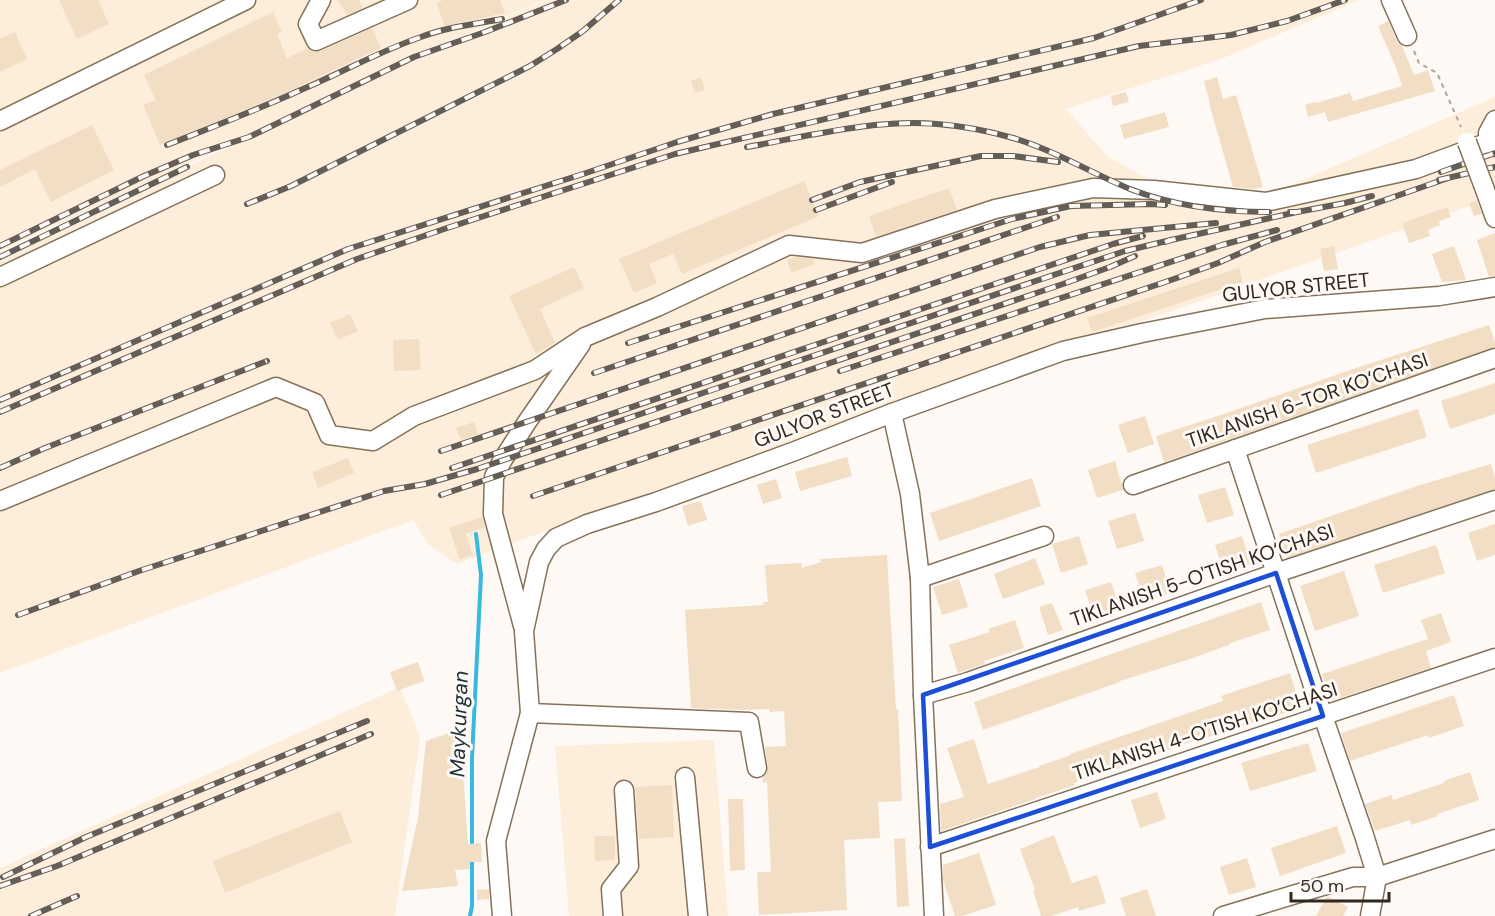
<svg xmlns="http://www.w3.org/2000/svg" width="1495" height="916" font-family="'DM Sans',sans-serif">
	<style>
		.built { fill: #fdeedb }
		.lines { fill: none; stroke-linecap: round; stroke-linejoin: round }
		.stream { stroke: #37b9e1; stroke-width: 4 }
		.building { fill: #f2dec4 }
		.minor-casing { stroke: #84725a; stroke-width: 21 }
		.path { stroke: #aca6a0; stroke-width: 2; stroke-dasharray: 4.5 4.5; stroke-linecap: butt }
		.minor { stroke: #fff; stroke-width: 18 }
		.rail-casing { stroke: #655e56; stroke-width: 6 }
		.rail { stroke: #fef9f4; stroke-width: 4; stroke-dasharray: 11; stroke-linecap: butt }
		.minor-bridge-casing { stroke: #84725a; stroke-width: 21; stroke-linecap: butt }
		.minor-bridge { stroke: #fff; stroke-width: 18 }
		.marked { fill: none; stroke: #1d4ed8; stroke-width: 4.5; stroke-linejoin: round }
		.labels { text-anchor: middle; dominant-baseline: central; stroke-width: 6; stroke-linejoin: round; paint-order: stroke }
		.street-label { font-size: 20px; fill: #30281f; stroke: #fef9f4 }
		.water-label { font-size: 21px; font-style: italic; fill: #1c3139; stroke: #fef9f4 }
	</style>
	<rect width="100%" height="100%" fill="#fef9f4"/>
	<g class="built">
		<polygon points="0,0 545,0 527,7 0,251"/>
		<polygon points="548,0 1359,0 1221,59 1066,109 1107,156 1153,182 1266,196 1495,97 1495,197 501,547 457,564 429,545 413,520 0,673 0,254 527,8"/>
		<polygon points="400,687 420,737 395,916 0,916 0,868"/>
		<polygon points="714,740 728,916 569,916 555,746"/>
	</g>
	<g class="lines">
		<g class="stream">
			<polyline points="472,846 472,758 481,575 476,534"/>
			<polyline points="470,916 472,906 472,857"/>
		</g>
	</g>
	<g class="building">
		<polygon points="59,0 98,0 109,24 77,39"/>
		<polygon points="337,0 359,0 363,8 347,15"/>
		<polygon points="443,0 500,0 505,13 444,26 437,3"/>
		<polygon points="273,12 282,32 277,34 287,58 308,48 314,52 321,51 372,28 381,48 299,86 300,87 160,145 143,105 156,100 144,75"/>
		<polygon points="1388,21 1397,41 1402,46 1414,75 1428,70 1435,91 1328,122 1325,112 1308,117 1305,105 1315,102 1316,103 1350,93 1353,101 1402,86 1397,70 1378,26"/>
		<polygon points="15,32 27,59 0,72 0,39"/>
		<polygon points="701,77 705,90 695,93 691,81"/>
		<polygon points="1217,77 1223,99 1236,95 1263,187 1255,189 1233,187 1209,103 1210,103 1204,81"/>
		<polygon points="1126,92 1129,102 1113,106 1111,96"/>
		<polygon points="1165,112 1169,127 1124,139 1120,125"/>
		<polygon points="92,125 114,170 51,202 35,169 0,187 0,170"/>
		<polygon points="804,181 819,216 682,274 673,254 649,264 657,283 634,293 619,259"/>
		<polygon points="949,188 957,210 876,237 869,216"/>
		<polygon points="1477,201 1482,214 1474,216 1469,203"/>
		<polygon points="1447,207 1451,217 1439,221 1440,225 1428,230 1430,236 1409,243 1402,223"/>
		<polygon points="1495,233 1495,276 1489,277 1477,240"/>
		<polygon points="1334,246 1338,269 1324,271 1320,249"/>
		<polygon points="1454,246 1466,280 1442,282 1432,254"/>
		<polygon points="796,257 813,259 815,264 791,273 787,260"/>
		<polygon points="574,267 584,288 540,309 555,343 536,354 509,296"/>
		<polygon points="1239,268 1243,282 1092,332 1087,318"/>
		<polygon points="350,314 358,331 338,340 330,323"/>
		<polygon points="1489,325 1495,342 1495,347 1164,462 1156,436 1221,415 1356,368"/>
		<polygon points="419,339 421,370 394,371 393,340"/>
		<polygon points="1495,383 1495,414 1450,429 1441,401"/>
		<polygon points="1418,409 1427,437 1316,473 1307,445"/>
		<polygon points="1145,416 1154,444 1128,453 1118,425"/>
		<polygon points="474,422 478,434 461,440 456,428"/>
		<polygon points="847,457 852,476 800,491 795,472"/>
		<polygon points="348,458 354,473 318,488 312,472"/>
		<polygon points="1115,461 1123,490 1097,498 1088,470"/>
		<polygon points="1491,464 1495,477 1495,489 1287,558 1279,534 1417,486"/>
		<polygon points="1032,478 1041,506 939,541 930,513"/>
		<polygon points="776,479 782,498 763,504 757,485"/>
		<polygon points="1225,487 1234,515 1207,523 1198,495"/>
		<polygon points="701,501 707,520 688,526 682,506"/>
		<polygon points="1135,513 1144,541 1117,549 1108,521"/>
		<polygon points="482,517 485,527 465,534 473,555 460,560 449,528"/>
		<polygon points="1495,524 1495,555 1477,561 1468,533"/>
		<polygon points="1079,536 1088,564 1061,573 1052,544"/>
		<polygon points="1242,536 1251,564 1224,573 1215,545"/>
		<polygon points="1436,545 1445,573 1383,593 1374,565"/>
		<polygon points="887,555 896,709 898,709 899,733 902,801 878,802 880,838 844,840 847,910 759,915 757,872 771,872 767,782 763,783 763,777 767,772 768,767 765,747 786,746 784,711 770,712 769,709 743,710 691,708 685,610 764,605 763,602 768,602 765,565 801,563 802,568 821,562 820,559"/>
		<polygon points="1035,558 1045,584 1003,599 994,574"/>
		<polygon points="1162,565 1171,593 1145,601 1135,573"/>
		<polygon points="1344,571 1359,616 1315,631 1300,586"/>
		<polygon points="959,579 968,607 942,615 933,587"/>
		<polygon points="1111,582 1120,610 1094,618 1085,590"/>
		<polygon points="1261,602 1270,630 1230,643 1231,644 1193,658 1120,681 1120,682 983,730 974,702"/>
		<polygon points="1052,603 1063,630 1048,635 1039,607"/>
		<polygon points="1441,613 1451,642 1426,651 1431,668 1331,701 1322,674 1428,639 1421,620"/>
		<polygon points="1015,620 1024,648 984,661 985,664 958,673 949,645 990,632 988,629"/>
		<polygon points="418,662 424,681 397,691 390,672"/>
		<polygon points="1290,673 1301,708 1182,745 1144,759 1144,760 1074,783 1075,785 1036,798 1036,799 941,831 940,804 964,797 947,748 974,739 988,784 1040,767 1039,766 1071,755 1070,754 1223,701 1221,696"/>
		<polygon points="1454,695 1464,726 1429,738 1428,735 1350,761 1341,733"/>
		<polygon points="460,729 468,844 481,843 482,862 470,862 470,869 455,870 458,886 402,891 418,818 426,741"/>
		<polygon points="1308,743 1317,771 1250,791 1241,763"/>
		<polygon points="1470,772 1479,800 1437,814 1438,816 1411,825 1410,820 1375,831 1365,804 1392,795 1393,800 1444,783 1444,781"/>
		<polygon points="672,785 674,837 639,839 635,787"/>
		<polygon points="1157,792 1166,819 1140,828 1131,800"/>
		<polygon points="728,799 743,799 745,870 730,871"/>
		<polygon points="340,811 352,842 225,893 213,861"/>
		<polygon points="1337,826 1346,853 1280,876 1271,848"/>
		<polygon points="1054,835 1072,883 1097,875 1106,903 1079,911 1078,907 1052,916 1041,916 1033,891 1035,890 1020,849"/>
		<polygon points="594,836 615,836 615,860 595,861"/>
		<polygon points="905,838 909,906 897,907 894,839"/>
		<polygon points="979,853 996,905 962,916 955,916 943,880 943,865"/>
		<polygon points="1247,858 1256,887 1229,895 1220,867"/>
		<polygon points="489,889 489,899 477,900 477,890"/>
		<polygon points="1147,889 1156,916 1126,916 1120,898"/>
		<polygon points="1327,896 1348,907 1343,916 1316,916"/>
	</g>
	<g class="lines">
		<g class="minor-casing">
			<g id="minor">
				<polyline points="321,0 308,24 316,41 408,0"/>
				<polyline points="1391,0 1407,36"/>
				<polyline points="0,121 246,0"/>
				<polyline points="1489,142 1488,133 1495,120"/>
				<polyline points="1484,187 1495,218"/>
				<polyline points="0,277 215,175"/>
				<polyline points="892,413 910,494 920,578 923,695 934,916"/>
				<polyline points="1235,449 1323,716 1364,835 1377,877 1370,916"/>
				<polyline points="1133,485 1495,358"/>
				<polyline points="0,501 276,387 315,403 329,435 373,441 414,416 535,370 585,337 657,307 789,245 862,253 995,209 1093,188 1154,190 1266,202 1416,169 1489,142 1495,147"/>
				<polyline points="920,578 1044,536"/>
				<polyline points="523,626 493,514 494,477 502,461 527,422 581,344"/>
				<polyline points="923,695 968,682 1276,573 1495,500"/>
				<polyline points="530,713 749,722 757,768"/>
				<polyline points="685,777 698,916"/>
				<polyline points="930,847 1495,658"/>
				<polyline points="502,916 496,841 530,713 524,631 539,562 546,549 556,538 587,524 656,502 795,451 892,413 1063,351 1142,333 1265,309 1439,296 1495,287"/>
				<polyline points="613,916 611,889 629,866 624,790"/>
				<polyline points="1223,916 1353,877 1377,877 1495,839"/>
			</g>
		</g>
		<polyline class="path" points="1414,51 1419,63 1437,73 1461,127"/>
		<use href="#minor" class="minor"/>
		<g class="rail-casing">
			<g id="rail">
				<path d="M167,145C213,127 259,109 303,89C343,72 380,51 421,37C447,27 475,24 502,19"/>
				<path d="M747,147C809,136 874,119 937,124C962,126 989,131 1013,138C1054,150 1091,173 1130,189C1174,206 1223,212 1269,212"/>
				<polyline points="1441,172 1495,153"/>
				<polyline points="1439,180 1495,167"/>
				<polyline points="812,200 860,182 981,156 1013,156 1058,162"/>
				<polyline points="247,204 291,186 530,66 557,49 583,31 619,0"/>
				<polyline points="816,210 892,182"/>
				<polyline points="1290,212 1297,212 1345,203 1372,196"/>
				<polyline points="1165,242 1171,240 1297,212"/>
				<polyline points="0,246 144,176 193,155 249,137 414,57 485,32 566,0"/>
				<polyline points="0,257 187,167"/>
				<polyline points="628,343 1012,219 1071,206 1151,204 1165,205"/>
				<polyline points="840,371 1222,245 1277,230"/>
				<polyline points="594,373 1057,217"/>
				<polyline points="0,400 348,249 586,173 677,142 773,114 1094,38 1201,0"/>
				<polyline points="0,412 357,259 447,228 675,154 1139,46 1231,35 1287,21 1345,0"/>
				<polyline points="441,451 1040,247 1090,235 1216,223"/>
				<polyline points="0,468 45,448 267,361"/>
				<polyline points="452,468 1113,244 1143,236"/>
				<polyline points="441,495 1063,284 1110,267 1135,256"/>
				<polyline points="533,496 1174,279 1218,263 1265,242 1448,178"/>
				<polyline points="18,615 139,571 384,491 425,484 477,469 1125,251 1171,240"/>
				<polyline points="3,877 86,837 367,721"/>
				<polyline points="0,886 57,866 371,734"/>
				<polyline points="31,916 77,896"/>
			</g>
		</g>
		<use href="#rail" class="rail"/>
		<g class="minor-bridge-casing">
			<polyline id="minor-bridge" points="1467,142 1484,187"/>
		</g>
		<use href="#minor-bridge" class="minor-bridge"/>
	</g>
	<path class="marked" d="M1276,573L1323,716L930,847L923,695Z"/>
	<g class="labels">
		<g class="street-label">
			<text transform="translate(1296 287) rotate(-6)">GULYOR STREET</text>
			<text transform="translate(1307 400) rotate(-19)">TIKLANISH 6-TOR KO‘CHASI</text>
			<text transform="translate(824 415) rotate(-21)">GULYOR STREET</text>
			<text transform="translate(1202 575) rotate(-19)">TIKLANISH 5-O'TISH KO‘CHASI</text>
			<text transform="translate(1205 731) rotate(-18)">TIKLANISH 4-O'TISH KO‘CHASI</text>
		</g>
		<g class="water-label">
			<text transform="translate(459 724) rotate(-88)">Maykurgan</text>
		</g>
	</g>
	<path d="M1291 892v9h98v-9" fill="none" stroke="#30281f" stroke-width="3"/>
	<text x="1300" y="892" font-size="18" fill="#30281f" stroke="#fef9f4" stroke-width="4.5" paint-order="stroke">50 m</text>
</svg>
